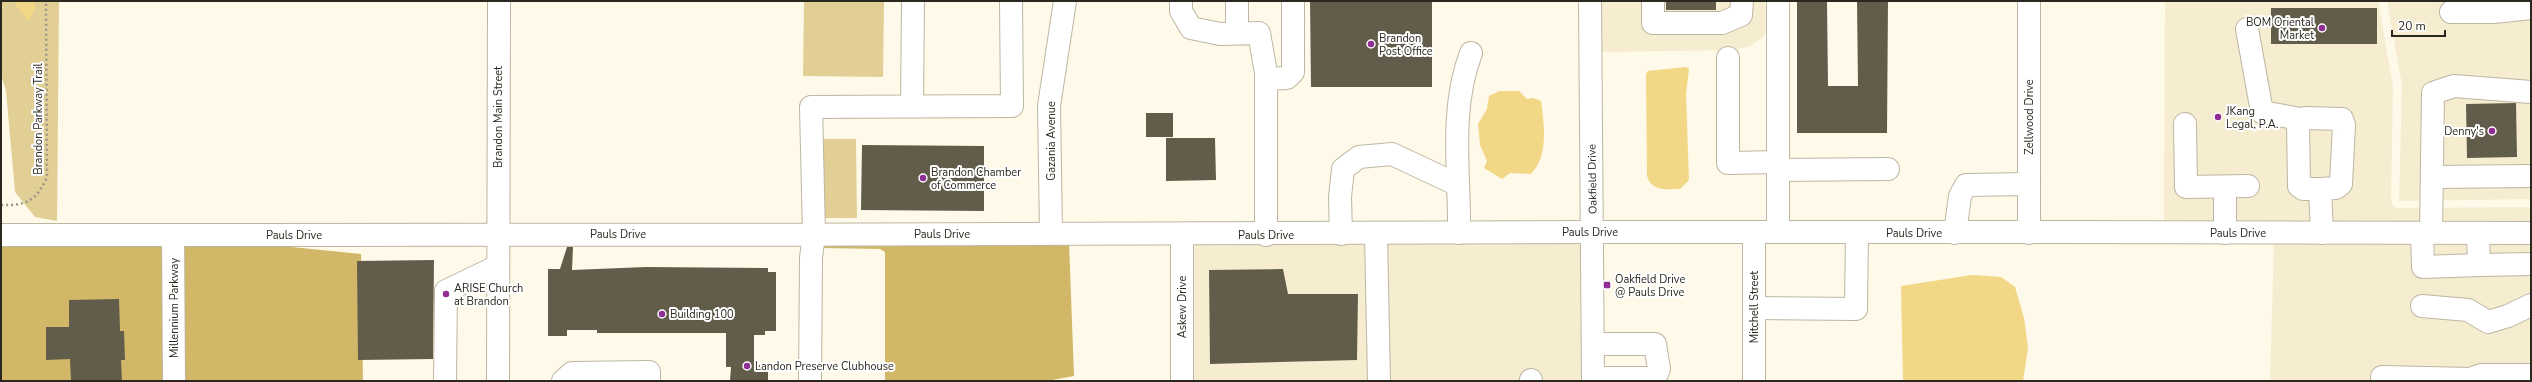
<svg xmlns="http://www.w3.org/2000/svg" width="2532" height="382" font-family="'Nunito Sans',sans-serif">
	<rect width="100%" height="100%" fill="#fef9e8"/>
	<g fill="#f6ecd0">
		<polygon points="1601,1 1765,1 1766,26 1764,36 1752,45 1735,50 1601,52"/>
		<polygon points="2165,1 2378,1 2393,86 2391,200 2392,205 2397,208 2531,207 2531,224 2164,224"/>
		<polygon points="2387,1 2531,1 2531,199 2399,201 2402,85"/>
		<polygon points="1583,241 1583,381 1194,381 1194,243"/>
		<polygon points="2274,242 2531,242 2531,381 2270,381"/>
	</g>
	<g fill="#e2cf95">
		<polygon points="1,1 59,1 57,221 35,217 15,192 6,91 1,75"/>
		<polygon points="804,1 884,1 883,77 803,76"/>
		<polygon points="816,139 856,139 857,218 816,218"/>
	</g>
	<g fill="#d1b767">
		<polygon points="173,235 361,254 363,381 1,381 1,243"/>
		<polygon points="1069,242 1074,376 1047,381 885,381 885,252 880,249 823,248 823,244"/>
	</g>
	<g fill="#f2d787">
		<polygon points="13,1 35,1 35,10 28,21"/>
		<path d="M1686,67l3,2 -3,25 3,86 -9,9c-14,0 -28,3 -33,-13l-1,-102 2,-3z"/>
		<path d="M1499,91h20l8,8 6,-1 8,3c3,23 8,55 -10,73l-21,-1 -8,6 -18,-11 3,-7 -7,-16 -2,-21 9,-15 2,-13z"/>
		<polygon points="1972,275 2001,277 2015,287 2024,318 2028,348 2023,381 1903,381 1901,286"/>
	</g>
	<g fill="#625c4b">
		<polygon points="1310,1 1432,1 1432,87 1311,87"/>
		<rect x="1666" y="1" width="50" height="9"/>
		<polygon points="1797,1 1827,1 1828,86 1858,86 1857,1 1888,1 1887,133 1797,133"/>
		<rect x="2271" y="8" width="106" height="36"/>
		<polygon points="2516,103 2517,157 2467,158 2466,104"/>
		<rect x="1146" y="113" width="27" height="24"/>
		<polygon points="1166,138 1215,138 1216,180 1166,181"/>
		<polygon points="862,145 984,146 984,211 861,210"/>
		<polygon points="567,247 573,247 572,270 646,267 768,268 768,272 776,272 776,331 765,331 765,335 754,335 754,365 768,365 768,381 730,381 731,367 726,367 726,333 597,333 597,330 567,330 567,336 548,336 548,269 560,269"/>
		<polygon points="434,260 433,359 358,360 357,261"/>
		<polygon points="1283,269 1288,294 1358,294 1357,360 1210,364 1209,270"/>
		<polygon points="119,299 120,331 124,331 125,360 121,360 122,381 71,381 70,359 46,360 46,327 69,327 69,300"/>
	</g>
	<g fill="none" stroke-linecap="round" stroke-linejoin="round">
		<g stroke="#bcb6a2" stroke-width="24">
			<g id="minor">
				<polyline points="1181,1 1181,11 1191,28 1220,34 1259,33 1266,73 1266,235"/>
				<polyline points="1237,1 1237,33"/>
				<polyline points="1590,1 1593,381"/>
				<polyline points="1653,1 1653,23 1722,23 1741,15 1742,1"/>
				<polyline points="1778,1 1778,232"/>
				<polyline points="2029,1 2029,233"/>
				<polyline points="2451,12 2494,12 2531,8"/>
				<polyline points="2247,29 2262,112 2300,119"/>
				<polyline points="1728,58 1728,163 1778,162"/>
				<polyline points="1266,79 1287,78 1293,72 1293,1"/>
				<polyline points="912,106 913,1"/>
				<polyline points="2185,124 2186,187 2248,186"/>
				<polyline points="1778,170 1888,169"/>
				<polyline points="2432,177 2531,176"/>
				<polyline points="2225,187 2225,233"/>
				<polyline points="2320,189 2303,189 2299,186 2298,122 2300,119 2305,118 2342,119 2344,125 2341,184 2336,188 2320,189 2322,233"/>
				<polyline points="1051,233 1049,106 1065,1"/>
				<path d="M1459,233c1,-60 -10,-122 12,-180"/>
				<polyline points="1955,233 1960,196 1966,185 2029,184"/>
				<polyline points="2422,233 2423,267 2479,265 2478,233"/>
				<polyline points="2431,233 2433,93 2454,86 2531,92"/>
				<polyline points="1182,234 1182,381"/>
				<polyline points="1341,234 1340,197 1343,169 1359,157 1392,154 1458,185"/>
				<polyline points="1376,234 1379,381"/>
				<path d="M1,235c530,0 1059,0 1589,-3 314,-1 627,1 941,1"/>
				<polyline points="173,235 174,381"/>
				<polyline points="2479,265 2531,264"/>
				<polyline points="2422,306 2468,310 2488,322 2508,316 2531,305"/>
				<polyline points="1754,308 1856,309 1857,232"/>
				<polyline points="1593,344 1655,344 1659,369 1655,378 1593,378"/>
				<polyline points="2382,377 2470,379 2481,375 2531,375"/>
				<polyline points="445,381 446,291 498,266"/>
				<polyline points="498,381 499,1"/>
				<polyline points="563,381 572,373 649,372 649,381"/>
				<polyline points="810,381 811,258 814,234 811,107 1012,106 1011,1"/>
				<polyline points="1531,381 1531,380"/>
				<polyline points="1754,381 1754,233"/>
			</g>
		</g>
		<path stroke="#9a9689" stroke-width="2.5" stroke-dasharray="2 3" stroke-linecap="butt" d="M1,205c26,1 36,-5 46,-28l-1,-176"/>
		<use href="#minor" stroke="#fff" stroke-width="22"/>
	</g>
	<g fill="#902e96" stroke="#fff" stroke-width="1.5">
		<circle cx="2322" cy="28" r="4"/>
		<circle cx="1371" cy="44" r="4"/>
		<circle cx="2218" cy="117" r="4"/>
		<circle cx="2492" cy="131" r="4"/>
		<circle cx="923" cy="178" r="4"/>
		<rect x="1603" y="281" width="8" height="8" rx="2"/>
		<circle cx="446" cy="294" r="4"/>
		<circle cx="662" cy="314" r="4"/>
		<circle cx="747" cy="366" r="4"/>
	</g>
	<g text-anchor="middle" stroke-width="4" stroke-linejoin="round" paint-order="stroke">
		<g font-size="11" fill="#2b2820" stroke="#fff" text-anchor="start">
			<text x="2314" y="26" text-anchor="end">BOM Oriental<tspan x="2314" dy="13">Market</tspan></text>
			<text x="1379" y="42">Brandon<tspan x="1379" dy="13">Post Office</tspan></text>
			<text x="2226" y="115">JKang<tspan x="2226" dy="13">Legal, P.A.</tspan></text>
			<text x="2484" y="135" text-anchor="end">Denny's</text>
			<text x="931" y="176">Brandon Chamber<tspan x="931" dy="13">of Commerce</tspan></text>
			<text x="1615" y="283">Oakfield Drive<tspan x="1615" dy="13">@ Pauls Drive</tspan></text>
			<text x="454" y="292">ARISE Church<tspan x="454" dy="13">at Brandon</tspan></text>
			<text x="670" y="318">Building 100</text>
			<text x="755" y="370">Landon Preserve Clubhouse</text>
		</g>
		<g font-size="11" fill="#2b2820" stroke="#fff">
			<text transform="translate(498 117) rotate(-90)" y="4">Brandon Main Street</text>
			<text transform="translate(2029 117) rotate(-90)" y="4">Zellwood Drive</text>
			<text transform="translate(38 119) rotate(-90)" y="4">Brandon Parkway Trail</text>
			<text transform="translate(1051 141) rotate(-90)" y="4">Gazania Avenue</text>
			<text transform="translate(1592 179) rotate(-91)" y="4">Oakfield Drive</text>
			<text x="1590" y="236">Pauls Drive</text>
			<text x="1914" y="237">Pauls Drive</text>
			<text x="2238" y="237">Pauls Drive</text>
			<text x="618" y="238">Pauls Drive</text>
			<text x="942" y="238">Pauls Drive</text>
			<text x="294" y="239">Pauls Drive</text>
			<text x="1266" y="239">Pauls Drive</text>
			<text transform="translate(1182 307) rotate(-90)" y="4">Askew Drive</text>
			<text transform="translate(1754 307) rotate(-90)" y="4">Mitchell Street</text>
			<text transform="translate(174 308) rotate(-90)" y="4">Millennium Parkway</text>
		</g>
	</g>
	<rect width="2532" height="382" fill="none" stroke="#2b2820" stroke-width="4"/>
	<path d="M2392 30v6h53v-6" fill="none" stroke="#2b2820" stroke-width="2"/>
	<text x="2398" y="30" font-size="12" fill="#2b2820" stroke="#ffffff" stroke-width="3" paint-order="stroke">20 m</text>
</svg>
